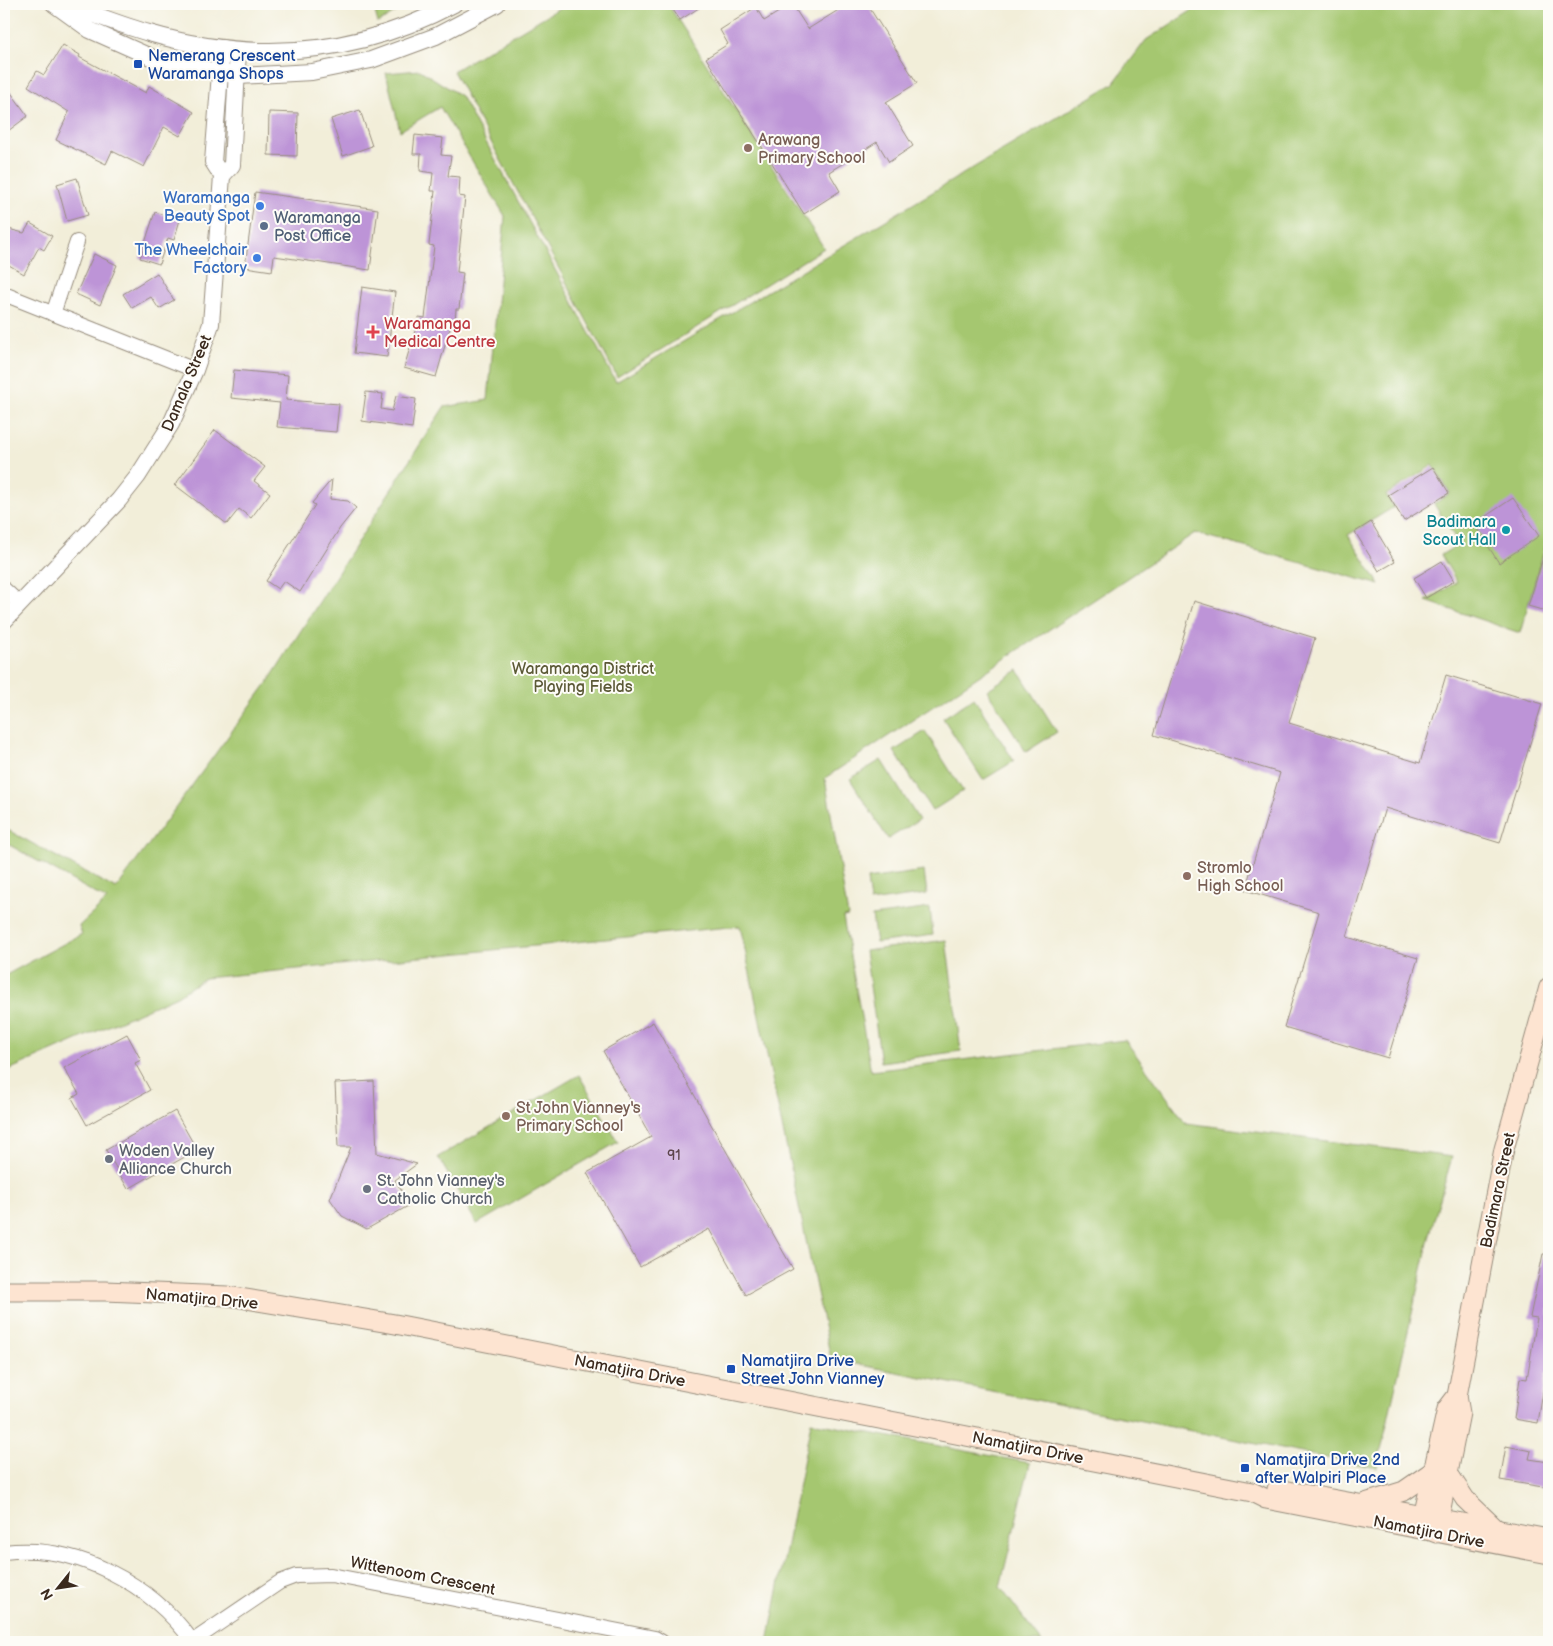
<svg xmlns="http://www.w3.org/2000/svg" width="1553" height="1646" font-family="'Balsamiq Sans',sans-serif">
	<rect width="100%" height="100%" fill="#fdfcf7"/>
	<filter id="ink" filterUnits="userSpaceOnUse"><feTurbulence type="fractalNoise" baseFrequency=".02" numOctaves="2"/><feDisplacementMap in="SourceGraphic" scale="10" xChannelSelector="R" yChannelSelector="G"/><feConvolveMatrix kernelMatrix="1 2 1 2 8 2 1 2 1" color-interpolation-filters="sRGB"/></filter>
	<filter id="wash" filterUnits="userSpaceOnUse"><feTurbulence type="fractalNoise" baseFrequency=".0096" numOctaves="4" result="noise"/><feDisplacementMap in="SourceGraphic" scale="20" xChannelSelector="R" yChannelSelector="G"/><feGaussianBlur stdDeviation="1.12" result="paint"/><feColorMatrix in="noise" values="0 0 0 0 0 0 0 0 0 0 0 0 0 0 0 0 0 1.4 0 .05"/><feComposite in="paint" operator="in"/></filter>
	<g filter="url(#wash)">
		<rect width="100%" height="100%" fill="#f2eed9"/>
		<g fill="#a5c76f" stroke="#707846">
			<polygon points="373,4 409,4 378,23"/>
			<polygon points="566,4 668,4 824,248 617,377 453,71"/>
			<polygon points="1202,4 1549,4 1549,533 1520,633 1426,601 1457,582 1441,555 1459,544 1434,504 1450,493 1433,465 1386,495 1394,507 1348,535 1380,585 1195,533 825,778 848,916 843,917 871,1071 1125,1040 1186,1123 1452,1157 1430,1234 1377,1468 831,1359 740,926 205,978 177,996 4,1072 4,976 82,934 79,926 107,900 4,842 4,828 116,889 268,682 444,407 488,400 505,216 440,107 400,131 386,73 420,70 461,96 616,382 1113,84 1146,40"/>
			<polygon points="1018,670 1057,732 1026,752 987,690"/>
			<polygon points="974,698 1014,761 983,780 943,718"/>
			<polygon points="925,731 963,791 932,811 894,751"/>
			<polygon points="881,760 919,820 888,839 850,779"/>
			<polygon points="924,871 927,894 870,902 867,879"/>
			<polygon points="930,908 933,935 876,943 872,916"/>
			<polygon points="946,940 961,1051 881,1062 865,951"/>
			<polygon points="579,1075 618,1142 477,1224 438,1157"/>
			<polygon points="811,1422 1030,1463 1000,1587 1042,1642 768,1642"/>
		</g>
		<g id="blocks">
			<g fill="#bd94d7">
				<polygon points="669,4 705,4 680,20"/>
				<polygon points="792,4 808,29 848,4 867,4 917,83 886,102 913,146 889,162 877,142 829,172 840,191 804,214 706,58 728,44 720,30 756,7 764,21"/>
				<polygon points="63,45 80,55 79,57 146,93 149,86 194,112 180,136 164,127 144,167 112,151 106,164 56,140 69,112 28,86 37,71 44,75"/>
				<polygon points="4,83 28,116 4,134"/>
				<polygon points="360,110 372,146 343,156 331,119"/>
				<polygon points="269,112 298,113 297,156 268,155"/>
				<polygon points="415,135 443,138 441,155 451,156 448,176 460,177 459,196 465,197 457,272 463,273 459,309 456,309 455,322 452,321 436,377 404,368 419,317 425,318 434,246 429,245 435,191 431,191 433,173 420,171 421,154 413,154"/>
				<polygon points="77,178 88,215 67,221 57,184"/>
				<polygon points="255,192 378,209 370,270 274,256 272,271 245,267"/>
				<polygon points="155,212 180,220 174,240 168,238 159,264 140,258"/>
				<polygon points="30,223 52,236 44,250 39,247 24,274 4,262 4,228 24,233"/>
				<polygon points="94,254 117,265 100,305 76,294"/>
				<polygon points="157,273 174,300 159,309 151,297 132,308 123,294"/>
				<polygon points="362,287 395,292 387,357 354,353"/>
				<polygon points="234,370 288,375 286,400 339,404 336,432 277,427 280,403 231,398"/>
				<polygon points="366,392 383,394 381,409 392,411 396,396 416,399 412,428 362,421"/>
				<polygon points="215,430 265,467 254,481 270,493 251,518 239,509 227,524 175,485"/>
				<polygon points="1433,467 1449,493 1404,521 1388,495"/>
				<polygon points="332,479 330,499 348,501 356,508 340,528 300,592 284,581 278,589 266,581 315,505 312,503"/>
				<polygon points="1513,498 1539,536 1499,563 1474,524"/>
				<polygon points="1371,522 1395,562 1379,571 1355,532"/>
				<polygon points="1546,548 1549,548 1549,612 1528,606"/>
				<polygon points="1442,561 1454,581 1426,598 1414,578"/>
				<polygon points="1194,601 1315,638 1289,723 1420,763 1446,675 1542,704 1500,843 1385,808 1347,937 1418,958 1388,1058 1284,1027 1319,912 1245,890 1280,773 1154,735"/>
				<polygon points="653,1022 793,1269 746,1295 709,1229 640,1267 587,1173 651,1137 603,1051"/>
				<polygon points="127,1034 141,1060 135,1063 150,1090 87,1125 72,1098 79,1094 64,1068"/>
				<polygon points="374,1081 377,1153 417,1164 395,1180 410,1205 367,1229 342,1216 330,1199 351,1147 338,1147 335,1083"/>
				<polygon points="175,1111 197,1150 128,1189 106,1150"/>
				<polygon points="1543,1254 1549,1254 1549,1374 1546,1373 1538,1423 1514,1419 1520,1378 1527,1379 1537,1318 1530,1317"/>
				<polygon points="1506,1446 1531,1451 1529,1459 1549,1462 1549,1488 1500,1480"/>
			</g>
		</g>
	</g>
	<g filter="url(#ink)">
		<use href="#blocks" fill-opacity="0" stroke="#968c7c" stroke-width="1"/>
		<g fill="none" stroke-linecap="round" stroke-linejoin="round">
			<g stroke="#968c7c" stroke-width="16">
				<g id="minor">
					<polyline points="4,294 195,370"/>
					<polyline points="53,314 77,242"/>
					<polyline points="4,589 20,604"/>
					<path d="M4,1552c73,-9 147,32 189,90"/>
					<polyline points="193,1641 280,1582 296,1576 331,1575 655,1638 662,1642"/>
				</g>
			</g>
			<g stroke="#968c7c" stroke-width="18">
				<g id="tertiary">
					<polyline points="54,4 90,30 155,59 238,76 312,72 371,60 436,36 497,4"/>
					<path d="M63,4c29,9 57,21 86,29 106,31 207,23 305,-29"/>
					<polyline points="222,176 232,165 238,50"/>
					<polyline points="4,621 119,500 138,476 171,424 195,370 211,324 222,176 213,162 222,48"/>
				</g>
			</g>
			<g stroke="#968c7c" stroke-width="21">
				<g id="secondary">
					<polyline points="4,1291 105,1291 228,1296 395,1324 1252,1492 1266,1499 1549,1554"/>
					<polyline points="1448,1473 1465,1499 1497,1530"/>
					<polyline points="1277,1489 1549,1539"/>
					<polyline points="1365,1503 1404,1491 1433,1471"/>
					<polyline points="1421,1526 1447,1409 1457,1396"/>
					<polyline points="1436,1533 1460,1413 1457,1396 1504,1149 1549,987"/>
				</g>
			</g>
			<use href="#minor" stroke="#fff" stroke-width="14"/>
			<use href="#tertiary" stroke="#fff" stroke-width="16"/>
			<use href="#secondary" stroke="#fde4d1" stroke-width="19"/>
		</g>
	</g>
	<g fill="#1a4fb4" stroke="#fdfcf7" stroke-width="2">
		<rect x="133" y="59" width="10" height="10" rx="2.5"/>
		<rect x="726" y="1364" width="10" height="10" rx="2.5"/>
		<rect x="1240" y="1463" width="10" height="10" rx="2.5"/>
	</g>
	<g fill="#8d6e63" stroke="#fdfcf7" stroke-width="2">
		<circle cx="748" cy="148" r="5"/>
		<circle cx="1187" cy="876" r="5"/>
		<circle cx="506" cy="1116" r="5"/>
	</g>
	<g fill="#3f7fe0" stroke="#fdfcf7" stroke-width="2">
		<circle cx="260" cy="206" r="5"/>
		<circle cx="257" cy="258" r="5"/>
	</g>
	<circle fill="#5c6f8a" stroke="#fdfcf7" stroke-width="2" cx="264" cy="226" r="5"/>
	<path fill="#e0444e" stroke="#fdfcf7" stroke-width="2" d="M370.5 324.5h5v5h5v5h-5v5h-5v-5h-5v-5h5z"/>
	<circle fill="#0f9aa8" stroke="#fdfcf7" stroke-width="2" cx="1506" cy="530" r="5"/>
	<g fill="#6b7280" stroke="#fdfcf7" stroke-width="2">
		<circle cx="109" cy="1159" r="5"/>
		<circle cx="367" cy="1189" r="5"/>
	</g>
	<g text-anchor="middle" stroke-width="4" stroke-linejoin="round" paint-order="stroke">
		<g font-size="14" fill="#5c444c">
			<text x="674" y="1160">91</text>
		</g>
		<g font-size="16" fill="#164399" stroke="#fdfcf7" text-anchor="start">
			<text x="148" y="61">Nemerang Crescent<tspan x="148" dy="18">Waramanga Shops</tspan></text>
			<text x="741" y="1366">Namatjira Drive<tspan x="741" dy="18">Street John Vianney</tspan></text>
			<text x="1255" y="1465">Namatjira Drive 2nd<tspan x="1255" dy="18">after Walpiri Place</tspan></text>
		</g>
		<g font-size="16" fill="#785e54" stroke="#fdfcf7" text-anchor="start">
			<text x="758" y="145">Arawang<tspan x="758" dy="18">Primary School</tspan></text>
			<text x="1197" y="873">Stromlo<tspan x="1197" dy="18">High School</tspan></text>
			<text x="516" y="1113">St John Vianney's<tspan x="516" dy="18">Primary School</tspan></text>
		</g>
		<g font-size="16" fill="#366cbe" stroke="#fdfcf7" text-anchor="end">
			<text x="250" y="203">Waramanga<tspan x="250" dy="18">Beauty Spot</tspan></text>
			<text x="247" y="255">The Wheelchair<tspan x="247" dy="18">Factory</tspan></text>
		</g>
		<g font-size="16" fill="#4e5e75" stroke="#fdfcf7" text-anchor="start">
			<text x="274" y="223">Waramanga<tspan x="274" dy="18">Post Office</tspan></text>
		</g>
		<g font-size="16" fill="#be3a42" stroke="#fdfcf7" text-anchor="start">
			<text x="384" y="329">Waramanga<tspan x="384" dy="18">Medical Centre</tspan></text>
		</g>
		<g font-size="16" fill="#3b2a1e" stroke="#fdfcf7">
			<text transform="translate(186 383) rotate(-67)" y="6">Damala Street</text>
			<text transform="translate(1497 1190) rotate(-78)" y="6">Badimara Street</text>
			<text transform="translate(202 1298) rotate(5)" y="6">Namatjira Drive</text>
			<text transform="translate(630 1370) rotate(11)" y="6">Namatjira Drive</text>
			<text transform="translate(1028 1447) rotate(11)" y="6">Namatjira Drive</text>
			<text transform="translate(1429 1531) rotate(11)" y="6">Namatjira Drive</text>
			<text transform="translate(423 1575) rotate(11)" y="6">Wittenoom Crescent</text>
		</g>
		<g font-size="16" fill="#0d838f" stroke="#fdfcf7" text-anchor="end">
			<text x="1496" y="527">Badimara<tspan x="1496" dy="18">Scout Hall</tspan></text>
		</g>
		<g font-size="16" fill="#5b5936" stroke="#fdfcf7">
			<text x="583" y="674">Waramanga District<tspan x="583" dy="18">Playing Fields</tspan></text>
		</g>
		<g font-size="16" fill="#5b616d" stroke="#fdfcf7" text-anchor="start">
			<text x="119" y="1156">Woden Valley<tspan x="119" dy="18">Alliance Church</tspan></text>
			<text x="377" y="1186">St. John Vianney's<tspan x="377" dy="18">Catholic Church</tspan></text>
		</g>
	</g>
	<rect width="1553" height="1646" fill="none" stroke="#fdfcf7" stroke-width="20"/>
	<g transform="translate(58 1588) rotate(240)" stroke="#fdfcf7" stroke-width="4" paint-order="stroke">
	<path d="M0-4L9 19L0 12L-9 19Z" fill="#3b2a1e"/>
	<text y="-8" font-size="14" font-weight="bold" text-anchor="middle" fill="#3b2a1e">N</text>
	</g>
</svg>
